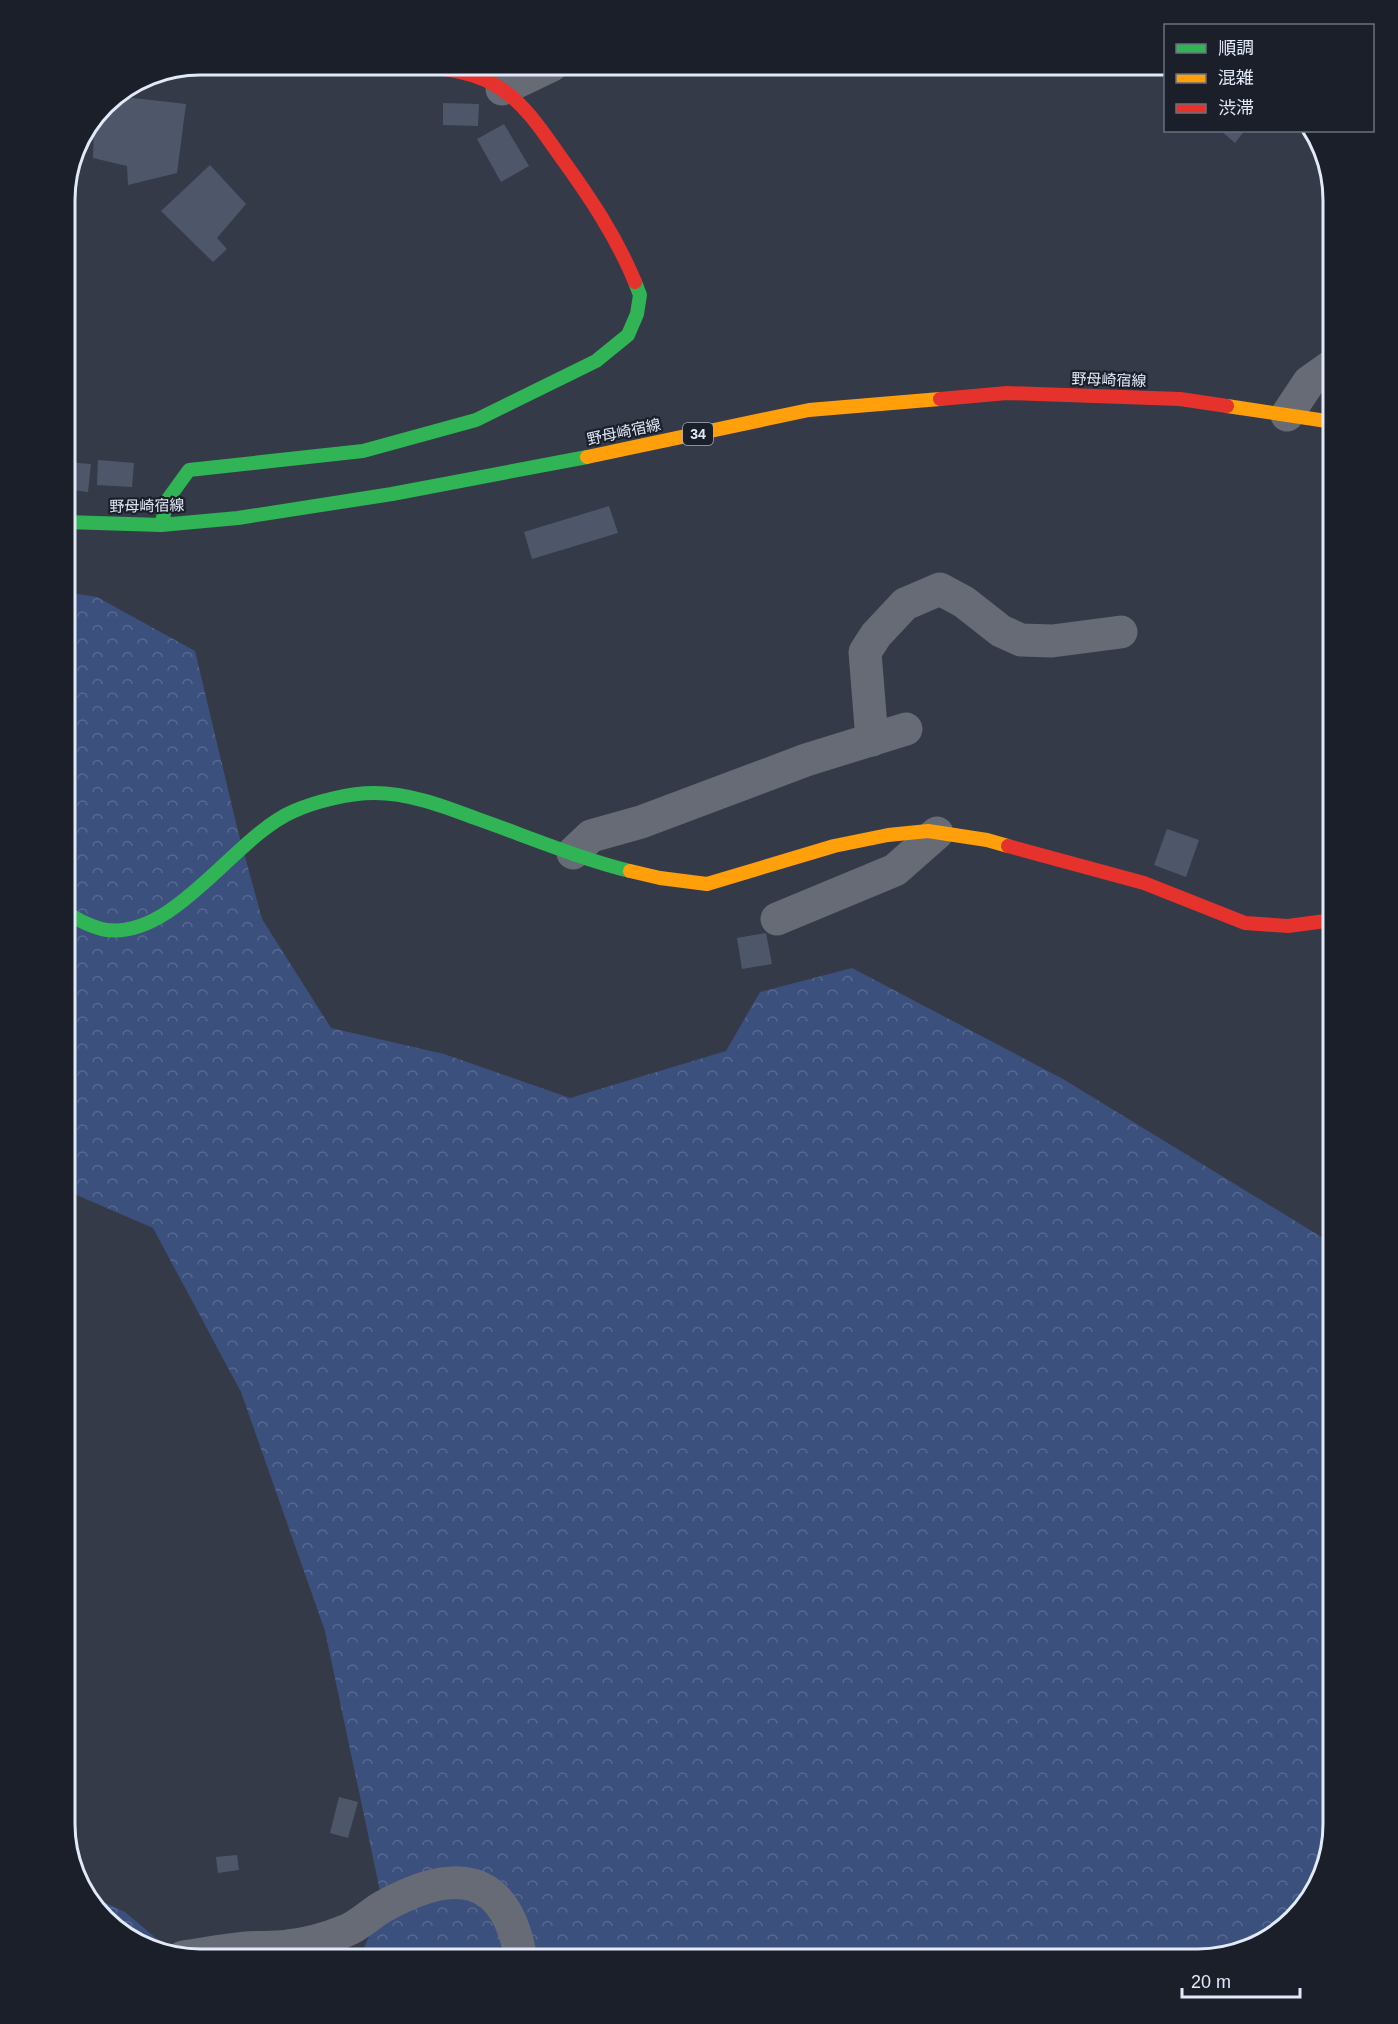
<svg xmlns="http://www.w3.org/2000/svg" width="1398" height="2024" font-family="Helvetica,'Noto Sans JP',sans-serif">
	<defs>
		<pattern id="forest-crowns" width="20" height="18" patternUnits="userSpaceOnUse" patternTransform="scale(1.5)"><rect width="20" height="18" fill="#3c507e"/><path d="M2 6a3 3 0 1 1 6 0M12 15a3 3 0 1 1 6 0" fill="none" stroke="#586991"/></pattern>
	</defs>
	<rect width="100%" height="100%" fill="#343a47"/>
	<g fill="url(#forest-crowns)">
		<polygon points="65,592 97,597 195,651 237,827 262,919 331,1028 444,1054 570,1098 726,1051 760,992 852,968 1063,1079 1333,1244 1333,1825 1315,1892 1266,1942 1199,1959 359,1959 383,1905 325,1631 241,1392 153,1228 65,1190"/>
		<polygon points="84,1893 125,1912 176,1955 132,1941"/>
	</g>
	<g fill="#4e576a">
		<polygon points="116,96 186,104 177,173 128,185 127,166 93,158 94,120 104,104"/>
		<polygon points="443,103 479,104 478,126 443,125"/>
		<polygon points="504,124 529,166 501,182 477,139"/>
		<polygon points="1220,130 1245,130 1235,143"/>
		<polygon points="210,165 246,204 217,238 227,249 213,262 161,211"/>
		<polygon points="98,460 134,463 132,487 97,485"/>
		<polygon points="65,462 91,464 88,492 65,489"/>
		<polygon points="609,506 618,533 532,559 524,532"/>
		<polygon points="1167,829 1199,840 1186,877 1154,865"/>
		<polygon points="766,933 772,964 742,969 737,938"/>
		<polygon points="339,1797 358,1802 348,1838 330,1833"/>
		<polygon points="237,1855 239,1870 218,1873 216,1857"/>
	</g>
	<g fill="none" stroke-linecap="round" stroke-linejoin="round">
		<g stroke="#676b75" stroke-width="33">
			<polyline points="502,89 552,65"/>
			<polyline points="1287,415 1309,382 1333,365"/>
			<polyline points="872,740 865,652 876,635 905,604 940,589 964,602 1001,631 1021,640 1052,641 1121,632"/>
			<polyline points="573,853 591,836 641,822 806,760 906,729"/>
			<polyline points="777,919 895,870 937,833"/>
			<path d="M183,1957c21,-3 42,-7 63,-9 14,-1 28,0 42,-2 18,-2 40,-8 57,-15 14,-5 26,-18 39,-25 69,-38 122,-36 137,53"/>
		</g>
		<g stroke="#30b455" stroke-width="14">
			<polyline points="65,522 161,525 238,518 392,494 587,457"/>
			<polyline points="161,525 168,499 189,470 363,451 476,420 596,361 628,335 637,314 640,295 635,282"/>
			<path d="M65,912c12,7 27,16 42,18 69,8 128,-94 187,-119 23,-10 56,-18 80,-18 35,0 69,13 101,25 51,18 103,40 155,53"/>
		</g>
		<g stroke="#ff9f0a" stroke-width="14">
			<polyline points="1227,406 1333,422"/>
			<polyline points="587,457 809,410 940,399"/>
			<polyline points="630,871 660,878 707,884 834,846 888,835 928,831 987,840 1008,846"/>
		</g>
		<g stroke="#e5322d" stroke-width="14">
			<path d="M401,65c34,3 73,4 102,25 24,17 40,42 57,66 29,40 56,80 75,126"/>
			<polyline points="940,399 1007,393 1180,399 1227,406"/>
			<polyline points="1008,846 1144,883 1245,923 1288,926 1333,920"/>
		</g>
	</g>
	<g text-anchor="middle" stroke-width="4.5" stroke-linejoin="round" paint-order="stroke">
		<rect fill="#1a1f2a" stroke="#a6adbb" stroke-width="1.5" x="683" y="423" width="30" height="22" rx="4.5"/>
		<g font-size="14" font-weight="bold" fill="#e2eaf9">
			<text x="698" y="439">34</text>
		</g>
		<g font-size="15" fill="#e2eaf9" stroke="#1a1f2a">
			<text transform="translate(1109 380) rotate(2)" y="5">野母崎宿線</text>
			<text transform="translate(624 432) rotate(-12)" y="5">野母崎宿線</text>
			<text transform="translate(147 506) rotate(-1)" y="5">野母崎宿線</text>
		</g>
	</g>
	<path d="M0 0H1398V2024H0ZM200 75H1198A125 125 0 0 1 1323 200V1824A125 125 0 0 1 1198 1949H200A125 125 0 0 1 75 1824V200A125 125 0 0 1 200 75Z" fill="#1a1f2a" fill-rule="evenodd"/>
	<path fill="none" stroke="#e2eaf9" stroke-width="3" d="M200 75H1198A125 125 0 0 1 1323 200V1824A125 125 0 0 1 1198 1949H200A125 125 0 0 1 75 1824V200A125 125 0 0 1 200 75Z"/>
	<rect x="1164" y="24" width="210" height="108" fill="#1a1f2a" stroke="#6a707d" stroke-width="1.5"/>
	<rect x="1176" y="44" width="30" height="9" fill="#30b455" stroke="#6a707d" stroke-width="1.5"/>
	<text x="1218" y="54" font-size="18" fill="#e2eaf9">順調</text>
	<rect x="1176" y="74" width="30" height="9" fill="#ff9f0a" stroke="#6a707d" stroke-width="1.5"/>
	<text x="1218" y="84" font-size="18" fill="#e2eaf9">混雑</text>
	<rect x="1176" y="104" width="30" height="9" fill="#e5322d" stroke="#6a707d" stroke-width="1.5"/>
	<text x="1218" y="114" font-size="18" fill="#e2eaf9">渋滞</text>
	<path d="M1182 1988v9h118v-9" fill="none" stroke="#e2eaf9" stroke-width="3"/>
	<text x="1191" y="1988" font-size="18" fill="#e2eaf9" stroke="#1a1f2a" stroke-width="4.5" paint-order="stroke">20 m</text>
</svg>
